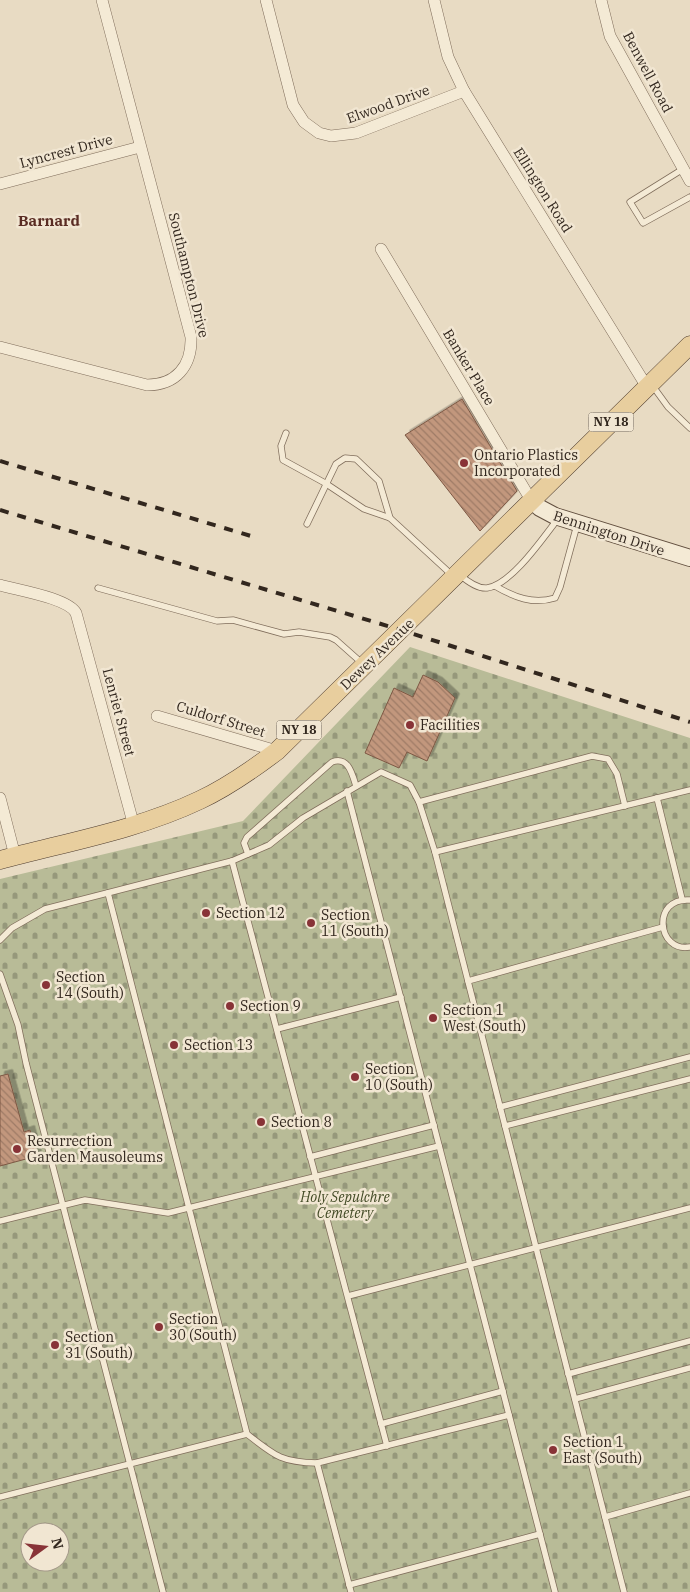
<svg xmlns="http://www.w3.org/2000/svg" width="690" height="1592" font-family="'IBM Plex Serif',serif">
	<defs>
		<pattern id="cemetery-stones" width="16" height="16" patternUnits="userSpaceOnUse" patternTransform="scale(1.25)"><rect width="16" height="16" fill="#b8bb97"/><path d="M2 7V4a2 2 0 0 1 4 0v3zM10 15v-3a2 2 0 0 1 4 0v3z" fill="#96987b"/></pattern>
		<pattern id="building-back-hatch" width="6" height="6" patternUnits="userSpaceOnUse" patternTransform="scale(1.25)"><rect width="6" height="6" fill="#c2977d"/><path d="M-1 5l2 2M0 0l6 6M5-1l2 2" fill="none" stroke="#9e7b66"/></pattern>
		<filter id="shadow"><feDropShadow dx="4.5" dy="-4.5" stdDeviation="0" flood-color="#0004"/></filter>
	</defs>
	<rect width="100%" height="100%" fill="#e8dbc3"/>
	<path fill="url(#cemetery-stones)" fill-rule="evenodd" d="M410,647l280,91v854h-690v-713l243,-58zM30,1532h30v30h-30z"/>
	<g fill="url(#building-back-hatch)" stroke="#7d5844" filter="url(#shadow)">
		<polygon points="462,399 517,491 480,531 405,435"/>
		<polygon points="423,675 438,682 455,698 427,761 407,752 399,768 365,753 394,688 413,697"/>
		<polygon points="8,1074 24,1132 30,1130 37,1156 0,1166 0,1076"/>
	</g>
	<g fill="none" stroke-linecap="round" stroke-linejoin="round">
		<g stroke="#806e5c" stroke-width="7">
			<g id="lane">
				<polyline points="683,169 630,202 643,223 690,197"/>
				<polyline points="652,385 668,407 690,428"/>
				<polyline points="286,433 281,446 283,460 325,483 364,509 390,518"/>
				<polyline points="307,524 336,464 345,458 356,459 379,481 390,518 453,576"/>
				<path d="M460,575c7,6 17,14 27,13 24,-3 56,-50 70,-68"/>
				<path d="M495,586c19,11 38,19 60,12l5,-11 17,-62"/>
				<polyline points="98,588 217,621 233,620 284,634 299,632 330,637 336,640 363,664"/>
				<polyline points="347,791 555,1592"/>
				<polyline points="657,798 682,899"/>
				<polyline points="419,802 592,756 608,759 617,774 625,806"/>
				<polyline points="435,852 690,790"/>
				<path d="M248,854l-4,-11 3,-6 85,-75c16,-6 20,11 24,24"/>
				<polyline points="232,861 387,1446"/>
				<path d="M108,893l139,541c28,22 34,28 70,29l192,-48"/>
				<path d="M690,900c-39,-3 -33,53 0,47"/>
				<polyline points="0,940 12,928 45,909 232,861 269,845 303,818 381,772 410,785 419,802 435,852 624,1592"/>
				<polyline points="0,974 18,1025 26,1063 163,1592"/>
				<polyline points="468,981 663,927"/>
				<polyline points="277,1029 401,997"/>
				<polyline points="500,1107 690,1057"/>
				<polyline points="505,1126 690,1079"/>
				<polyline points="310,1157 434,1125"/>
				<polyline points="0,1221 85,1200 168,1213 439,1146"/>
				<polyline points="348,1296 690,1208"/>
				<polyline points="568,1374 690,1341"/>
				<polyline points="575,1399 690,1368"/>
				<polyline points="381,1424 503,1391"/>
				<polyline points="317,1463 351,1592"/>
				<polyline points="0,1497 247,1434"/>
				<polyline points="605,1517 690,1493"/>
				<polyline points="349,1585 540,1534"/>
			</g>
		</g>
		<g stroke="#806e5c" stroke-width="12">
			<g id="street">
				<polyline points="266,0 293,105 304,122 319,133 331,136 356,133 464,91"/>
				<polyline points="434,0 448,57 464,91 647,387"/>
				<polyline points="601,0 610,36 690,181"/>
				<polyline points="0,184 140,147"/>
				<polyline points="381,249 531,500"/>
				<path d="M0,347l147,38c29,0 45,-19 44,-48l-89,-337"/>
				<path d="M0,585c17,5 68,13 76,28l58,213"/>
				<polyline points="157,716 277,751"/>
				<polyline points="0,798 15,856"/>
			</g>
		</g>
		<g stroke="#624f3f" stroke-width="18">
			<polyline id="secondary" points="531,500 540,508 555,516 690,558"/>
		</g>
		<g stroke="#4f3d30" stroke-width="19">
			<path id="primary" d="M0,860c67,-18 137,-30 200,-60 28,-13 52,-30 77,-49l413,-406"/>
		</g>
		<use href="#lane" stroke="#f4ead5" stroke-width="5.5"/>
		<use href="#street" stroke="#f4ead5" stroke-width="11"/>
		<use href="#secondary" stroke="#f4ead5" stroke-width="16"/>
		<use href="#primary" stroke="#e8ce9e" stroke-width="18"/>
		<g stroke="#32271e" stroke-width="4" stroke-dasharray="9 9" stroke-linecap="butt">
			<polyline points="0,461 251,536"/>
			<polyline points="0,510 401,630 690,722"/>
		</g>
	</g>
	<g fill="#883337" stroke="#f1e6d2" stroke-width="2">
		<circle cx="464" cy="463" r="5"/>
		<circle cx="410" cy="725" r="5"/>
		<circle cx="206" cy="913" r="5"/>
		<circle cx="311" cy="923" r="5"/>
		<circle cx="46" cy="985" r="5"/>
		<circle cx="230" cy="1006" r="5"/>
		<circle cx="433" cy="1018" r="5"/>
		<circle cx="174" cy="1045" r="5"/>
		<circle cx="355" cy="1077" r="5"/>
		<circle cx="261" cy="1122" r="5"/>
		<circle cx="17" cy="1149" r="5"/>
		<circle cx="159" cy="1327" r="5"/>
		<circle cx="55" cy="1345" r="5"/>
		<circle cx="553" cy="1450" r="5"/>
	</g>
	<g text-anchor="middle" stroke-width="5" stroke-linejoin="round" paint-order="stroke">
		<g fill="#f1e6d2" stroke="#6b6054" stroke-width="1">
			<rect x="588.5" y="412.5" width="45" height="19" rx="4"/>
			<rect x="276.5" y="720.5" width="45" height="19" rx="4"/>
		</g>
		<g font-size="12" font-weight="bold" fill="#32271e">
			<text x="611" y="426">NY 18</text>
			<text x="299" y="734">NY 18</text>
		</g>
		<g font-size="14" fill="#32271e" stroke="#f1e6d2">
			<text transform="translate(648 72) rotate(62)" y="5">Benwell Road</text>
			<text transform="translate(388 104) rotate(-20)" y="5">Elwood Drive</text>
			<text transform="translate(66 151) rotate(-15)" y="5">Lyncrest Drive</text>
			<text transform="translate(543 190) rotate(58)" y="5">Ellington Road</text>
			<text transform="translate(189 275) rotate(76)" y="5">Southampton Drive</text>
			<text transform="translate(469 367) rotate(59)" y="5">Banker Place</text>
			<text transform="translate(609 533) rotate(18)" y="5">Bennington Drive</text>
			<text transform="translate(377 654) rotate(-44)" y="5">Dewey Avenue</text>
			<text transform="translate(119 712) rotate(75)" y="5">Lenriet Street</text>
			<text transform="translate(221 719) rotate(17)" y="5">Culdorf Street</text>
		</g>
		<g font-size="14" fill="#32271e" stroke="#f1e6d2" text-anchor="start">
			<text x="474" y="460">Ontario Plastics<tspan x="474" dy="16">Incorporated</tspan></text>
			<text x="420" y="730">Facilities</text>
			<text x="216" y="918">Section 12</text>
			<text x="321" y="920">Section<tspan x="321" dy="16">11 (South)</tspan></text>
			<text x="56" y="982">Section<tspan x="56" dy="16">14 (South)</tspan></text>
			<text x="240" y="1011">Section 9</text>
			<text x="443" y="1015">Section 1<tspan x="443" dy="16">West (South)</tspan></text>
			<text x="184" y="1050">Section 13</text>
			<text x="365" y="1074">Section<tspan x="365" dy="16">10 (South)</tspan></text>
			<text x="271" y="1127">Section 8</text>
			<text x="27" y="1146">Resurrection<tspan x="27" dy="16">Garden Mausoleums</tspan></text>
			<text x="169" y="1324">Section<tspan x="169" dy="16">30 (South)</tspan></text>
			<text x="65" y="1342">Section<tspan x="65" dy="16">31 (South)</tspan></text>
			<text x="563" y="1447">Section 1<tspan x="563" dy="16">East (South)</tspan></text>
		</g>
		<g font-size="14" font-style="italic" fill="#444c27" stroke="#f1e6d2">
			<text x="345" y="1202">Holy Sepulchre<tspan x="345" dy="16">Cemetery</tspan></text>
		</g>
		<g font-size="15" font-weight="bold" fill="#5a2c23" stroke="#f1e6d2">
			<text x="49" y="226">Barnard</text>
		</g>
	</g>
	<g transform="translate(45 1547) rotate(75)"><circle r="24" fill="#f1e6d2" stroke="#a59a8a"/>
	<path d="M0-4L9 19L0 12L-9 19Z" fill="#883337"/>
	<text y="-8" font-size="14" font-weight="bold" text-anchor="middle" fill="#32271e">N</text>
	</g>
</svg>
